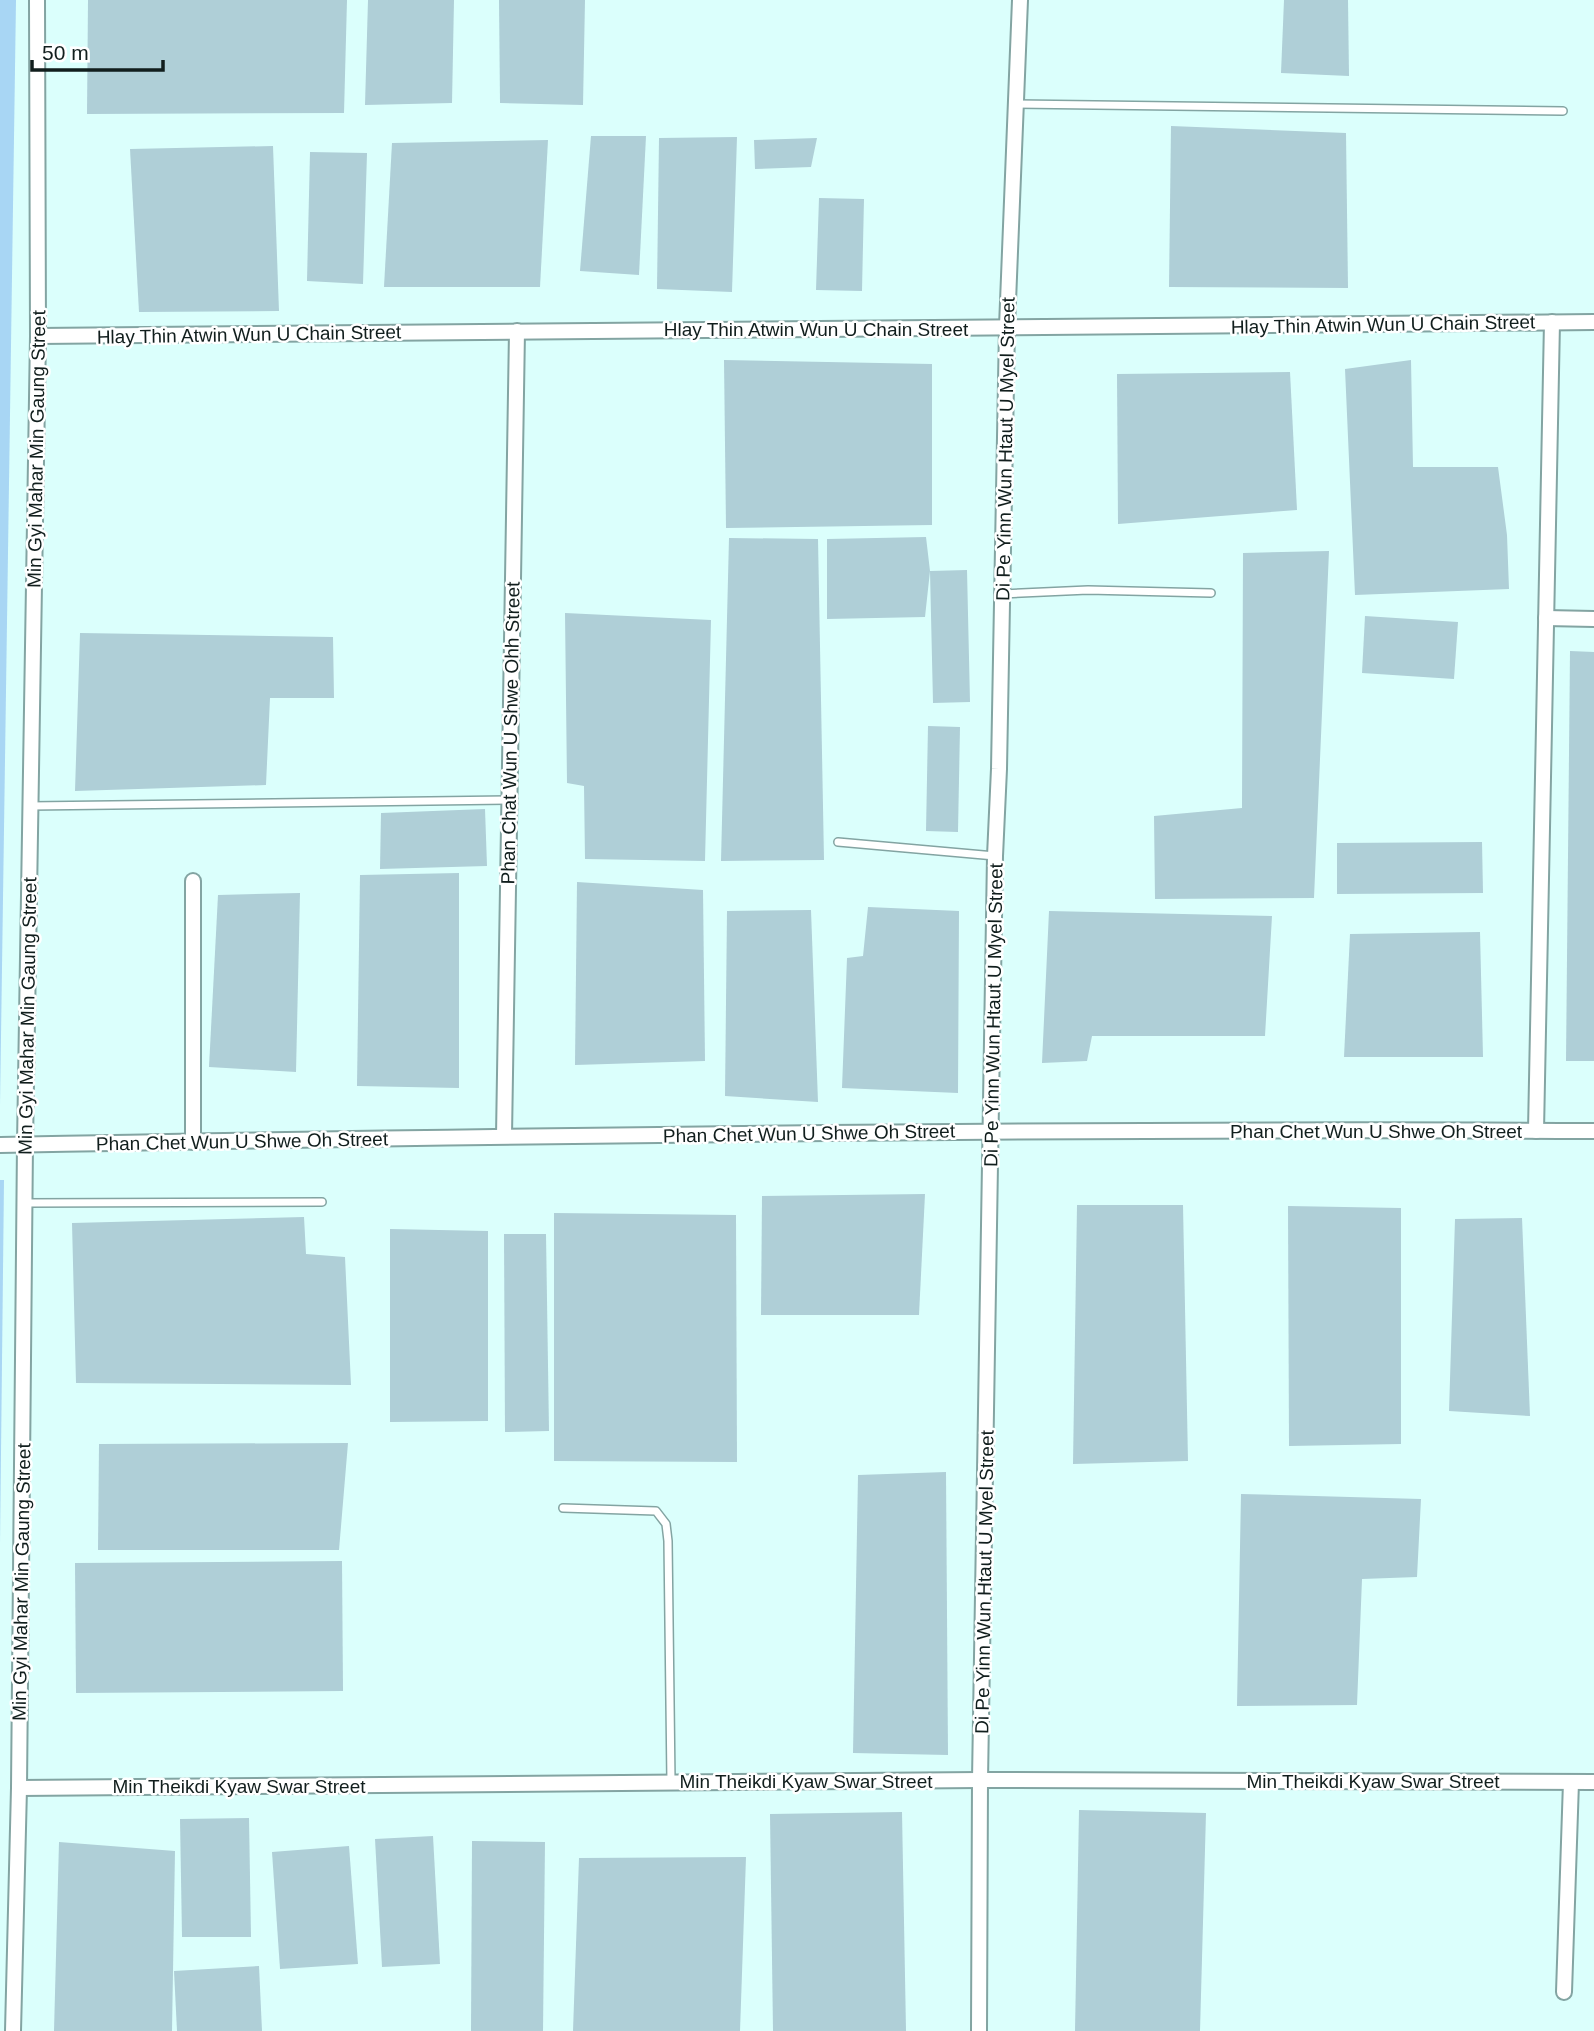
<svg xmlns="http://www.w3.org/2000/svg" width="1594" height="2031" font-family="Helvetica,sans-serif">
	<rect width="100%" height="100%" fill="#dbfffc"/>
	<g fill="#a8d6f4">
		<polygon points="0,0 16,0 0,1106"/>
		<polygon points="0,1180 4,1180 0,1545"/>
	</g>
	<g fill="#afcfd7">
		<polygon points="88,0 347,0 344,113 87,114"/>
		<polygon points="368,0 454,0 452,103 365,105"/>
		<polygon points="499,0 585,0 583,105 500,103"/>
		<polygon points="1284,0 1348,0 1349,76 1281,73"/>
		<polygon points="1171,126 1346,133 1348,288 1169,287"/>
		<polygon points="591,136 646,136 639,275 580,271"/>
		<polygon points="737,137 732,292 657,289 659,138"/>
		<polygon points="817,138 811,167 755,169 754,140"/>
		<polygon points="548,140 540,287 384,287 392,143"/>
		<polygon points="273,146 279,311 139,312 130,149"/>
		<polygon points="310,152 367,153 363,284 307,281"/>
		<polygon points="819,198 864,199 862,291 816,290"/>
		<polygon points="724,360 932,364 932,525 726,528"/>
		<polygon points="1411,360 1413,467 1498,467 1507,535 1509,589 1355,595 1345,369"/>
		<polygon points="1290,372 1297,510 1118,524 1117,374"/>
		<polygon points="926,537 930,571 967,570 970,702 933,703 930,571 925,617 827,619 827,539"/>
		<polygon points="729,538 818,539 824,860 721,861"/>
		<polygon points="1329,551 1314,898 1155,899 1154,816 1242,808 1243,553"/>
		<polygon points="565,613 711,620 705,861 585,859 584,786 567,783"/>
		<polygon points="1365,616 1458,622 1454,679 1362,673"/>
		<polygon points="80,633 333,637 334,698 270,698 266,785 75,791"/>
		<polygon points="1570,651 1594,652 1594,1061 1566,1061"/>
		<polygon points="928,726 960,727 958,832 926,831"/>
		<polygon points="485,809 487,866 380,869 381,813"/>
		<polygon points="1482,842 1483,893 1337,894 1337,843"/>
		<polygon points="459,873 459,1088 357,1086 360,875"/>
		<polygon points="577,882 703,890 705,1061 575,1065"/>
		<polygon points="300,893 296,1072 209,1067 218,895"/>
		<polygon points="868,907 959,911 958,1093 842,1088 847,958 863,956"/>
		<polygon points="811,910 818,1102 725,1096 727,911"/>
		<polygon points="1049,911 1272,916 1265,1036 1092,1036 1087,1061 1042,1063"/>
		<polygon points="1480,932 1483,1057 1344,1057 1350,934"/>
		<polygon points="925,1194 919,1315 761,1315 762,1196"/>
		<polygon points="1077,1205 1183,1205 1188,1461 1073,1464"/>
		<polygon points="1288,1206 1401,1208 1401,1444 1289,1446"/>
		<polygon points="554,1213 736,1215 737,1462 554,1461"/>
		<polygon points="304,1217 306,1254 345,1257 351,1385 76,1383 72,1223"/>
		<polygon points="1522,1218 1530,1416 1449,1411 1455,1219"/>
		<polygon points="390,1229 488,1231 488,1421 390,1422"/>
		<polygon points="504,1234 546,1234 549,1431 505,1432"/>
		<polygon points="348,1443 339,1550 98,1550 99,1444"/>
		<polygon points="946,1472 948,1755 853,1753 858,1475"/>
		<polygon points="1241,1494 1421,1499 1417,1577 1362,1579 1357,1705 1237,1706"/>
		<polygon points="342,1561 343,1691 76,1693 75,1563"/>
		<polygon points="1079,1810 1206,1813 1200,2031 1075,2031"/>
		<polygon points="902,1812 906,2031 773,2031 770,1814"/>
		<polygon points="249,1818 251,1937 182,1937 180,1819"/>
		<polygon points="433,1836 440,1964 382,1967 375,1839"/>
		<polygon points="472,1841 545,1842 543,2031 471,2031"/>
		<polygon points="59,1842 175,1851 172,2031 54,2031"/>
		<polygon points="349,1846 358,1964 280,1969 272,1852"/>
		<polygon points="746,1857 740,2031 573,2031 579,1858"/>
		<polygon points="259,1966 262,2031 177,2031 174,1971"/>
	</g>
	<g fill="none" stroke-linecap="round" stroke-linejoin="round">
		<g stroke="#83a4a2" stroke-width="10">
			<g id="lane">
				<polyline points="1016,104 1563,111"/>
				<polyline points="1002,594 1088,590 1211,593"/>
				<polyline points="30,806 508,800"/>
				<polyline points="838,842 995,856"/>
				<polyline points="25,1203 322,1202"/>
				<polyline points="563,1508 656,1511 666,1524 668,1541 671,1782"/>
			</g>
		</g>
		<g stroke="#83a4a2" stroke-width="18">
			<g id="street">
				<polyline points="38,336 1594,322"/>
				<polyline points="1546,618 1594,619"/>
				<polyline points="1536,1131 1552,322"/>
				<polyline points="504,1136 517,331"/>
				<polyline points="193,1142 193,881"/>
				<path d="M0,1145c531,-10 1063,-17 1594,-14"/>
				<polyline points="19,1788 980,1780 1594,1782"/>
				<polyline points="1564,1992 1571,1782"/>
				<polyline points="13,2031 19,1788 25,1144 38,336 37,0"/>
				<polyline points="979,2031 980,1780 995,856 999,769 1007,327 1020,0"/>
			</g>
		</g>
		<use href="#lane" stroke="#fff" stroke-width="7"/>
		<use href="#street" stroke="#fff" stroke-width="14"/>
	</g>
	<g text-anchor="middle" stroke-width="5" stroke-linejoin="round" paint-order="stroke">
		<g font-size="19" fill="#111e1d" stroke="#fff">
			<text transform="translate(1383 324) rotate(-1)" y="7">Hlay Thin Atwin Wun U Chain Street</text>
			<text x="816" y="336">Hlay Thin Atwin Wun U Chain Street</text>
			<text transform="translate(249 334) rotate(-1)" y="7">Hlay Thin Atwin Wun U Chain Street</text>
			<text transform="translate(36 449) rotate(-89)" y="7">Min Gyi Mahar Min Gaung Street</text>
			<text transform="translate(1005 449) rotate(-89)" y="7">Di Pe Yinn Wun Htaut U Myel Street</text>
			<text transform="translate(510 733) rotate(-89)" y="7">Phan Chat Wun U Shwe Ohh Street</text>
			<text transform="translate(993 1015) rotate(-89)" y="7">Di Pe Yinn Wun Htaut U Myel Street</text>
			<text transform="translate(27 1016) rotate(-89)" y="7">Min Gyi Mahar Min Gaung Street</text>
			<text x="1376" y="1138">Phan Chet Wun U Shwe Oh Street</text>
			<text transform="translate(809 1133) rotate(-1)" y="7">Phan Chet Wun U Shwe Oh Street</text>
			<text transform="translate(242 1141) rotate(-1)" y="7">Phan Chet Wun U Shwe Oh Street</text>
			<text transform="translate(21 1582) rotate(-89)" y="7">Min Gyi Mahar Min Gaung Street</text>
			<text transform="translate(984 1582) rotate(-89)" y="7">Di Pe Yinn Wun Htaut U Myel Street</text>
			<text x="806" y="1788">Min Theikdi Kyaw Swar Street</text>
			<text x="1373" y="1788">Min Theikdi Kyaw Swar Street</text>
			<text x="239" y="1793">Min Theikdi Kyaw Swar Street</text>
		</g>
	</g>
	<path d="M32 60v10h131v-10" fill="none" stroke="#111e1d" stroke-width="3.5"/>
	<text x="42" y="60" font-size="21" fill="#111e1d" stroke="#ffffff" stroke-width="5" paint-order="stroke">50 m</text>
</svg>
